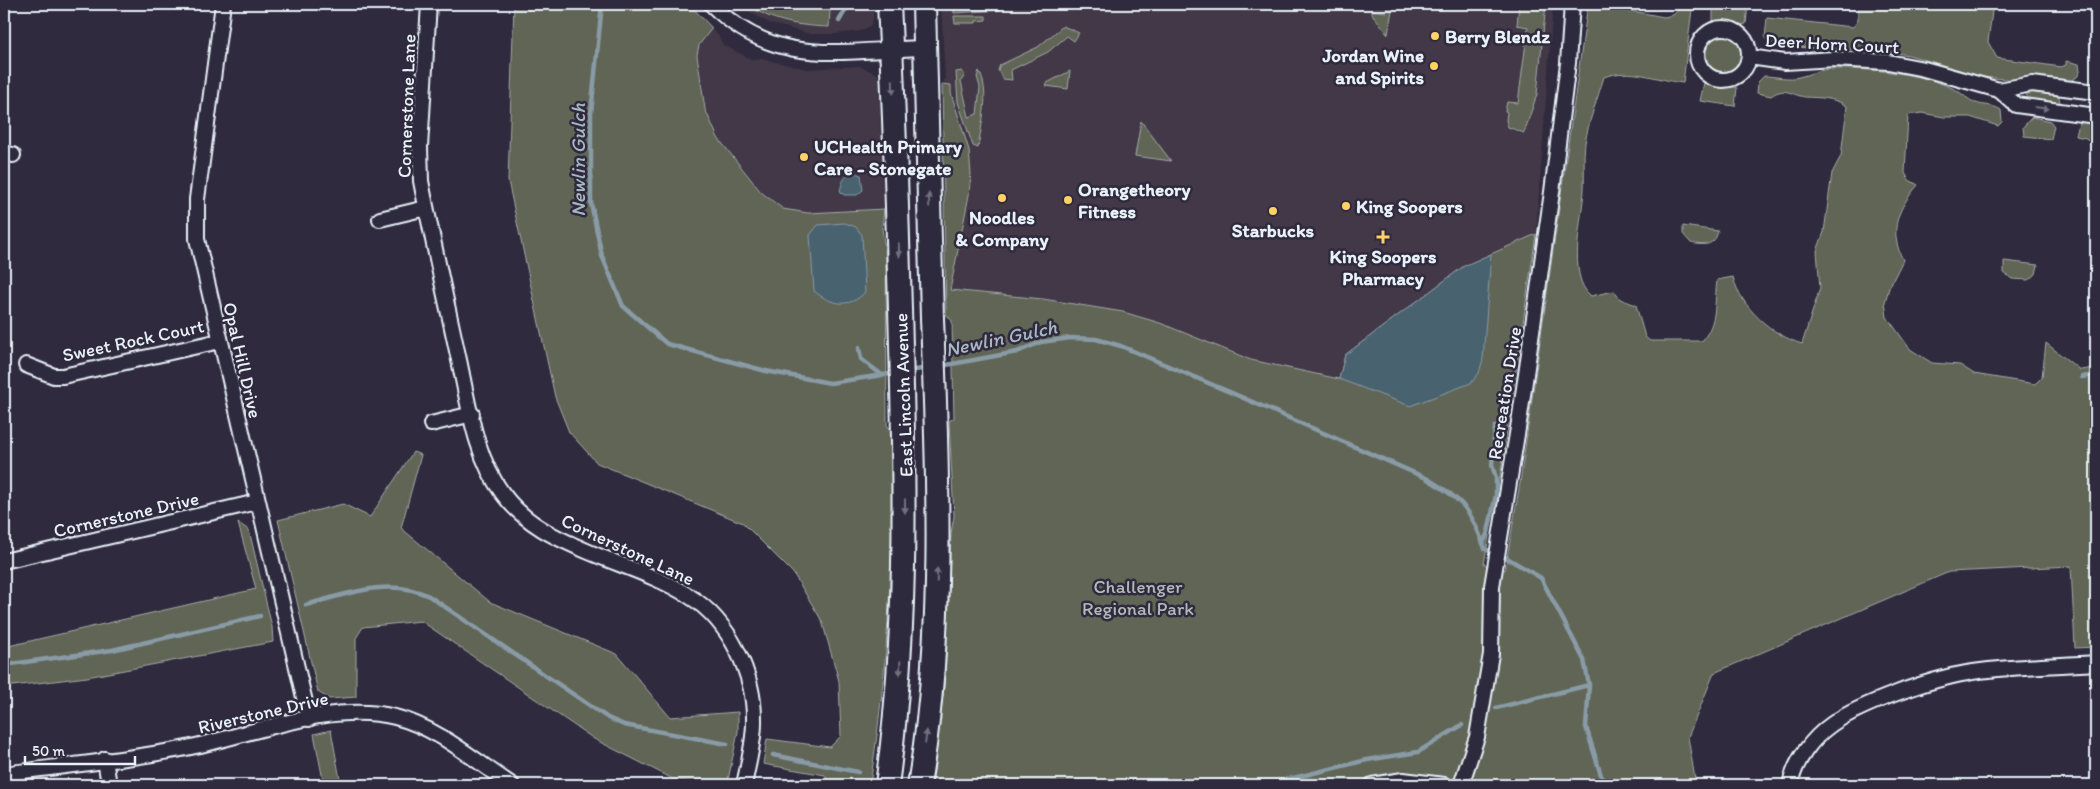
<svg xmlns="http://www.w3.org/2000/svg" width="2100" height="789" font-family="Itim,sans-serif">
	<rect width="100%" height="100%" fill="#2f2a3d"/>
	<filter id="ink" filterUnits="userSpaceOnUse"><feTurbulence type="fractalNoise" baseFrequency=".02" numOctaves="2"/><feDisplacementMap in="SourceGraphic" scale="10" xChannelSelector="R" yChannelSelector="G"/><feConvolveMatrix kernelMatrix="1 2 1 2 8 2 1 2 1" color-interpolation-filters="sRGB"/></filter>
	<g filter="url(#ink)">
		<g fill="#423847">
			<polygon points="736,4 873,4 873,19 871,25 861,31 836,34 810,34 769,23"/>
			<polygon points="941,4 1553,4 1536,234 1464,266 1339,379 1251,360 1160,323 1123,312 1043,299 946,290 942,87 945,79"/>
			<polygon points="711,29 718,35 723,45 753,60 763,59 807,69 859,66 877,74 879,82 884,209 808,213 783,209 761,191 718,138 705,109 697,55 699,45"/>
		</g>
		<g fill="#606557" stroke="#a4aba8">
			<path d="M514,4h175l23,24 -13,17 -2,10 8,54 13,29 43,54 22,17 25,4 76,-4 -2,19 4,29 1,168 4,5c4,119 -3,238 -21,355h-40l-5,-10 -62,-11 4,-25 63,8 11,-11 -2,-55 -17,-60 -29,-48 -50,-50 -146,-60 -28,-31 -14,-35 -47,-216z"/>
			<path d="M747,4h88l-5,6 -1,17c-29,-1 -58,-5 -82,-23z"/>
			<polygon points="953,4 1001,4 1001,10 954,13"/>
			<polygon points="1388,4 1393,4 1388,34 1372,14 1372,10 1386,12"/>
			<polygon points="1519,4 1546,4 1537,94 1524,133 1508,127 1506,120 1507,112 1505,111 1507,102 1518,103 1528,27 1517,25"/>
			<path d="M1588,4h25l8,5 43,8 9,-2 9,-8 10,2 -9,74c-26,-3 -53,-16 -79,-6 -7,23 -15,43 -19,66 -2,15 0,31 -1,46 -1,28 -18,87 7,107l23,-5 6,8 16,6 9,32 5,4h52c16,-19 12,-38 15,-61l16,-3c8,31 39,58 69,67l18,-56 -3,-37 7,-19 8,-59 9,-17 6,-50c-14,-9 -27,-8 -42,-9 -14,-2 -20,-11 -34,-1l-14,-3 1,-11 6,-6c11,0 24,4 35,1 10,-2 18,-7 29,-8 39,-1 93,3 128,21 7,4 12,10 20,13 8,3 18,2 25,7l1,12 -4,4 -28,-9h-26l-22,-4 -14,2 -3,58 4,7 9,5c-20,23 -30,45 -15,75l-14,28 -4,14 2,15 23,32 22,14 28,2 14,9 61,10 7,-7 4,-34 34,27 8,-1 8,-4v276l-2,6 -19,1 -4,-82 -122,6 -235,101 -26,64 8,48h-764l13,-107 6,-145 3,-17 -5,-95 5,-3 -2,-97 -6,-7 -4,-230 9,1v8l18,57 2,24 -2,21 -19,95 93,9 80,13 37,11 91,37 88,19 6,-24 119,-89 72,-32 -34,231 -18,99 21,6 15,-87z"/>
			<polygon points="1713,4 1748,5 1746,24 1740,25 1729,21 1713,22"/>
			<polygon points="1858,4 1993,4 1988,42 1997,58 2061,67 2066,65 2066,61 2079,64 2080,72 2077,77 2070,81 2030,77 2015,80 1983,77 1909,55 1879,50 1807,48 1770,44 1765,38 1767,18 1853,27 1858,21"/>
			<polygon points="954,16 986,16 986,20 976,21 976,23 955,23"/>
			<polygon points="1063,26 1079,33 1074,41 1067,36 1048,52 1011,70 1012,80 1003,79 998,70 1000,65 1038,47"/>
			<circle cx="1724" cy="54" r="18"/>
			<path d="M962,71l3,4 -4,6 8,36 8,-3 3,-27 -3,-10 2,-6c12,21 2,54 -1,77l-5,-2 -15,-44 -2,-30z"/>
			<polygon points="1070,71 1068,89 1046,86 1047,83"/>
			<polygon points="1704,83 1720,88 1735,87 1737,88 1735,106 1700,101"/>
			<polygon points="2030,90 2058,93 2060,102 2057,104 2028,100 2026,94"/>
			<polygon points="2032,117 2050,121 2054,126 2051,139 2024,136 2023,127"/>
			<polygon points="1141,121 1171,161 1135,156"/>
			<polygon points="2085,122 2096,124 2096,141 2091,143 2086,138 2076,136 2079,123"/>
			<path d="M1683,226l35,5c-3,15 -14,15 -27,12l-8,-9z"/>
			<polygon points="2004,261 2038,265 2036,274 2028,280 2012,279 2004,273"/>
			<polygon points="413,452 421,455 401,528 490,602 617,654 670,717 738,712 738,732 727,785 707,785 673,779 594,739 421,621 363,627 356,638 356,697 329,699 318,692 278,520 343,504 370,517"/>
			<polygon points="238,523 249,530 272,627 273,642 87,677 4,687 4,647 256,589"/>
			<polygon points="331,730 341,785 324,785 314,734"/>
		</g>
		<g fill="#496270" stroke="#899ba6">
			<path d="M852,172l9,3 2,15 -6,5h-13l-4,-4c2,-9 4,-15 12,-19z"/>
			<path d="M845,223l11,4 6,8 3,57c-15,17 -34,13 -51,-1l-4,-56 8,-10z"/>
			<polygon points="1491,254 1483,359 1479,373 1471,383 1410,406 1339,379 1345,355 1464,266"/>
		</g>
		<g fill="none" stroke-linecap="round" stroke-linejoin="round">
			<g stroke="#899ba6" stroke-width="4.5">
				<polyline points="602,4 591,113 591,203 602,256 623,306 667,344 766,371 830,383 896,373"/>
				<polyline points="839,21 849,4"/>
				<polyline points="859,348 861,359 882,375"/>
				<path d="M941,366l76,-14 24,-10 30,-4 25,1 25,7 111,47 194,85c37,22 45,31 59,71l22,9 34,20 43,82 5,25 -3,42 18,58"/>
				<polyline points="909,371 928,368"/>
				<polyline points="2082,377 2096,375"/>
				<polyline points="1483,543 1488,532 1496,495 1496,478 1492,465 1495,427"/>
				<path d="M306,605c40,-11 84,-28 123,-9l179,122 16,7 103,19"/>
				<polyline points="4,665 112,650 260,616"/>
				<polyline points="1496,708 1589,685"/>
				<polyline points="773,755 858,772"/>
				<polyline points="1281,781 1367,760 1418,752 1462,725"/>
				<polyline points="1269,785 1271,785"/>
			</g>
			<g stroke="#e8f1f8" stroke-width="18">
				<g id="minor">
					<polyline points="223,4 197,199 197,239 309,719"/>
					<path d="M429,4l-9,143 1,34c11,57 24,114 36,170 11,47 16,103 46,143 22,30 53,44 86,58 33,14 70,25 100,44 41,25 66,79 65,126 0,21 -6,43 -10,63"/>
					<path d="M711,4c65,65 130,46 213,44"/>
					<circle cx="1723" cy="54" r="26"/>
					<polyline points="1749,57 1785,62 1834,59 1888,62 1924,69 1999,90 2032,84 2096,92"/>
					<polyline points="1999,90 2016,105 2096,116"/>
					<polyline points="4,153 13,155"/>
					<polyline points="380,219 426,208"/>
					<polyline points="26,365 54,376 63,376 220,341"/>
					<polyline points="431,424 472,414"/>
					<polyline points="4,561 257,502"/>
					<polyline points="105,759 109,785"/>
					<path d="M4,774c62,-9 126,-14 187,-27 64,-13 139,-46 204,-30 44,11 80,44 117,68"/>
					<polyline points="1372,785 1403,780 1444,785"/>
					<polyline points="1461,785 1477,737 1491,654 1492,586 1520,416 1552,192 1568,63 1572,4"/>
					<path d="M1790,785c5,-24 22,-47 42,-61 30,-21 99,-45 135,-51 42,-7 87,-7 129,-10"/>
				</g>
			</g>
			<g stroke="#e8f1f8" stroke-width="26">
				<g id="primary">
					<path d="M887,785c20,-147 18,-291 14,-439 -3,-114 -6,-228 -12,-342"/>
					<path d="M919,785c26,-154 19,-312 13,-467 -3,-105 -5,-209 -8,-314"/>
				</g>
			</g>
			<use href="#minor" stroke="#2f2a3d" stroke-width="14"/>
			<use href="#primary" stroke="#2f2a3d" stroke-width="22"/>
		</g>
		<defs><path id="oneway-solid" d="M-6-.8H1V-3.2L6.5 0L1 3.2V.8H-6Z" transform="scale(1.25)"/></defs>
		<g fill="#70707e">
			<use href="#oneway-solid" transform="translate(893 87) rotate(88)"/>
			<use href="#oneway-solid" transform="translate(2042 108) rotate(7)"/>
			<use href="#oneway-solid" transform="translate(929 200) rotate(-92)"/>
			<use href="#oneway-solid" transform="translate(899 250) rotate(88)"/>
			<use href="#oneway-solid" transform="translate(905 506) rotate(90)"/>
			<use href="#oneway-solid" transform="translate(937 575) rotate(-88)"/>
			<use href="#oneway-solid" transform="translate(900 668) rotate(93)"/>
			<use href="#oneway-solid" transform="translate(926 737) rotate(-83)"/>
		</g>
	</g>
	<g fill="#ffd166" stroke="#2f2a3d" stroke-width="2">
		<circle cx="1435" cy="36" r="5"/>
		<circle cx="1434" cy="66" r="5"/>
		<circle cx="804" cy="157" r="5"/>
		<circle cx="1002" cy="198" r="5"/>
		<circle cx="1068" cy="200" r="5"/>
		<circle cx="1346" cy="206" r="5"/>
		<circle cx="1273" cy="211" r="5"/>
		<path d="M1380.5 229.5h5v5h5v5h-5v5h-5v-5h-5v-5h5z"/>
	</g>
	<g text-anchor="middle" stroke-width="5" stroke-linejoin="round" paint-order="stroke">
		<g font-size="19" font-weight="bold" fill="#e8f1f8" stroke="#2f2a3d" text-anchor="start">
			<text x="1445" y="43">Berry Blendz</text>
			<text x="1424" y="62" text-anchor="end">Jordan Wine<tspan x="1424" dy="22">and Spirits</tspan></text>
			<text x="814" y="153">UCHealth Primary<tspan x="814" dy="22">Care - Stonegate</tspan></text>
			<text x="1078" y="196">Orangetheory<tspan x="1078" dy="22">Fitness</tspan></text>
			<text x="1356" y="213">King Soopers</text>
			<text x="1002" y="224" text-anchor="middle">Noodles<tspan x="1002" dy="22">&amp; Company</tspan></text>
			<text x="1273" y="237" text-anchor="middle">Starbucks</text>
			<text x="1383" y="263" text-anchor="middle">King Soopers<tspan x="1383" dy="22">Pharmacy</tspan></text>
		</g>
		<g font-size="19" fill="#e8f1f8" stroke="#2f2a3d">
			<text transform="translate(1832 43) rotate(3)" y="7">Deer Horn Court</text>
			<text transform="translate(406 106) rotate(-88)" y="7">Cornerstone Lane</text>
			<text transform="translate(133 340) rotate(-12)" y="7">Sweet Rock Court</text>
			<text transform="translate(243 360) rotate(77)" y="7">Opal Hill Drive</text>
			<text transform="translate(1504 393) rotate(-81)" y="7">Recreation Drive</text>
			<text transform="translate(903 395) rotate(-92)" y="7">East Lincoln Avenue</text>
			<text transform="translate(126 514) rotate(-13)" y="7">Cornerstone Drive</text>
			<text transform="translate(628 549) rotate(25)" y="7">Cornerstone Lane</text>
			<text transform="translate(263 712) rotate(-13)" y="7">Riverstone Drive</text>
		</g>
		<g font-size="19" fill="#b2b9b8" stroke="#2f2a3d">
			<text x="1138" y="593">Challenger<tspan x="1138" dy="22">Regional Park</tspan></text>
		</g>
		<g font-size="20" font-style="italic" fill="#a8b8c2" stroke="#2f2a3d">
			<text transform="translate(578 160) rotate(-90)" y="7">Newlin Gulch</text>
			<text transform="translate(1001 338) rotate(-12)" y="7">Newlin Gulch</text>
		</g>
	</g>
	<rect width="2100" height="789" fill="none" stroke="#2f2a3d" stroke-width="20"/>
	<rect x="10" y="10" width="2080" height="769" fill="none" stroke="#e8f1f8" stroke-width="2" filter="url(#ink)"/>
	<path d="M25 756v8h110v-8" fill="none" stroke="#e8f1f8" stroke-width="2.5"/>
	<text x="32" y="756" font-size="15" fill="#e8f1f8" stroke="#2f2a3d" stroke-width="4" paint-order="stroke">50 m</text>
</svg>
